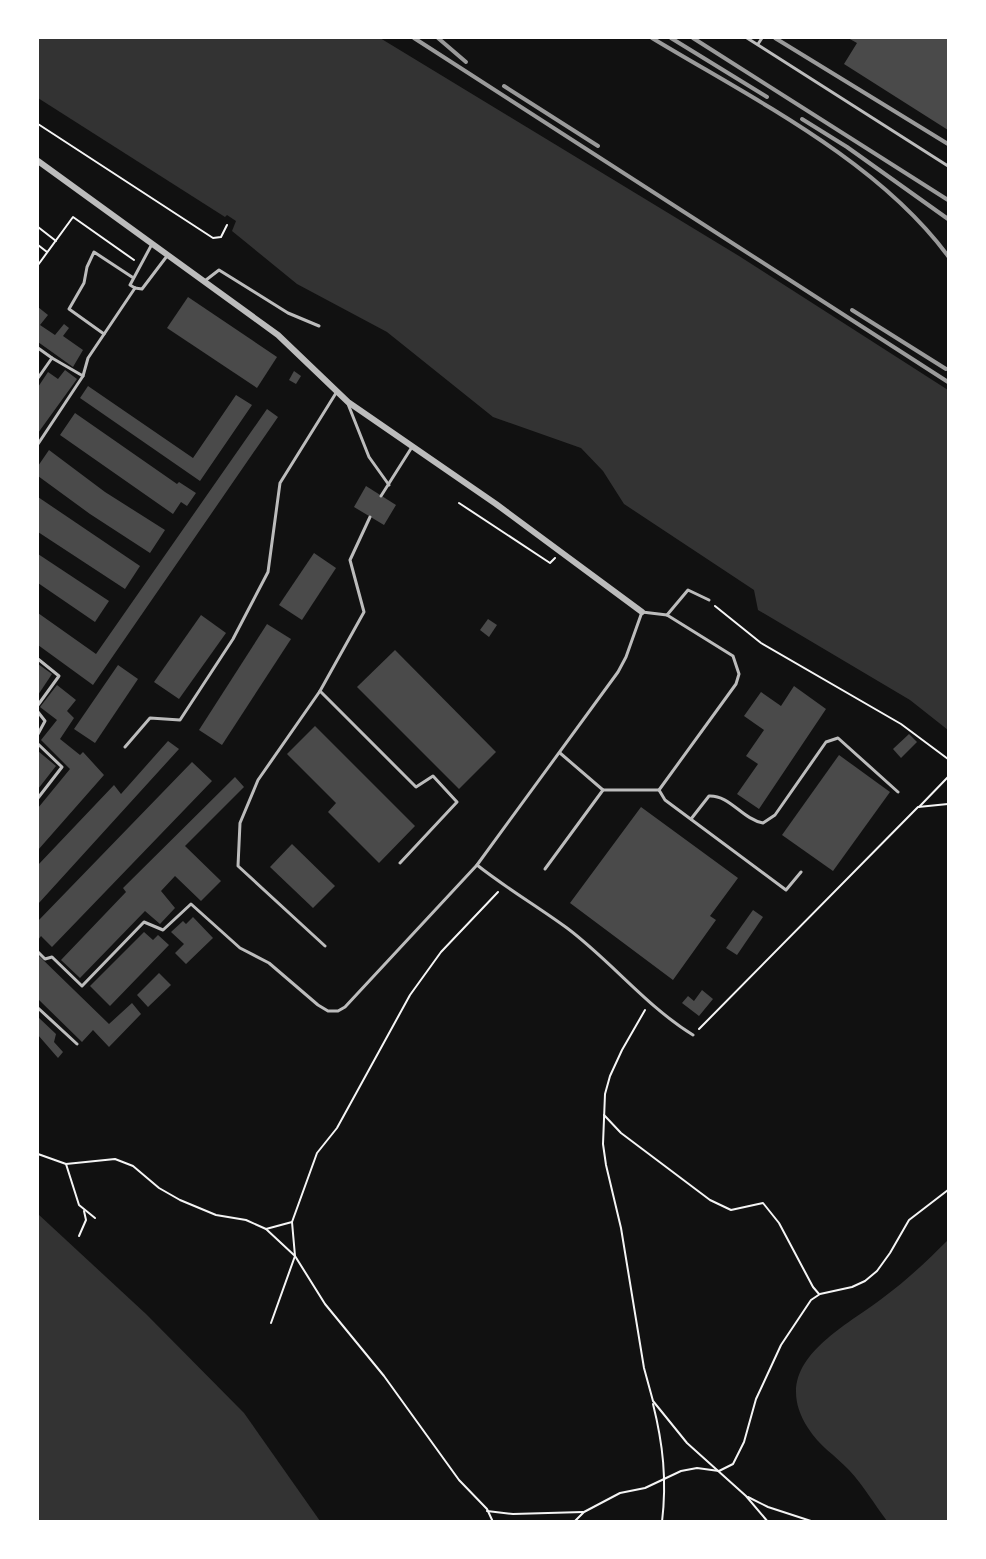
<svg xmlns="http://www.w3.org/2000/svg" width="986" height="1559" font-family="'Alegreya Sans',sans-serif">
	<rect width="100%" height="100%" fill="#111"/>
	<g fill="#333">
		<polygon points="38,38 380,38 739,256 948,390 948,730 910,700 758,610 754,590 624,504 603,471 581,448 493,417 387,332 297,284 232,231 236,221 227,215 225,217 38,98"/>
		<polygon points="38,1214 146,1314 244,1413 320,1521 38,1521"/>
		<path d="M948,1240v281h-61c-12,-16 -24,-36 -38,-51 -14,-15 -30,-24 -41,-42 -41,-64 33,-98 76,-131 23,-17 44,-37 64,-57z"/>
	</g>
	<g fill="#4a4a4a">
		<polygon points="848,38 948,38 948,130 844,64 857,43"/>
		<polygon points="188,297 277,357 257,388 167,328"/>
		<polygon points="38,307 48,315 40,325 55,335 64,324 69,328 63,336 83,350 73,367 38,342"/>
		<polygon points="65,370 77,379 38,433 38,387 48,372 58,379"/>
		<polygon points="294,371 301,376 296,384 289,380"/>
		<polygon points="88,386 193,458 236,395 252,405 200,481 80,398"/>
		<polygon points="267,409 278,417 93,685 38,645 38,613 96,654"/>
		<polygon points="75,413 177,484 179,482 196,493 187,506 181,502 173,514 60,435"/>
		<polygon points="49,450 105,492 165,530 150,553 90,514 38,476 38,466"/>
		<polygon points="366,486 396,505 384,525 354,507"/>
		<polygon points="38,497 140,566 125,589 38,532"/>
		<polygon points="314,553 336,568 302,620 279,605"/>
		<polygon points="38,554 109,601 95,622 38,583"/>
		<polygon points="201,615 226,633 179,699 154,682"/>
		<polygon points="488,619 497,625 489,637 480,630"/>
		<polygon points="267,624 291,639 222,745 199,730"/>
		<polygon points="395,650 496,752 459,789 357,687"/>
		<polygon points="38,664 52,674 38,695"/>
		<polygon points="118,665 138,679 95,743 74,729"/>
		<polygon points="57,685 76,700 67,711 74,718 60,739 80,755 83,752 104,775 38,850 38,808 70,769 41,740 57,720 40,707"/>
		<polygon points="794,686 826,709 759,809 737,794 758,764 746,756 764,730 744,716 761,692 781,706"/>
		<polygon points="315,726 415,826 379,863 328,812 336,803 287,754"/>
		<polygon points="909,734 917,742 901,758 893,749"/>
		<polygon points="168,741 179,749 38,904 38,865 114,785 121,794"/>
		<polygon points="38,751 56,766 38,789 39,767"/>
		<polygon points="839,755 890,792 833,871 782,835"/>
		<polygon points="192,762 212,781 52,947 41,936 38,940 38,921"/>
		<polygon points="235,777 244,787 185,846 221,881 201,901 175,876 161,891 175,908 160,924 145,911 80,978 61,960 126,892 123,888"/>
		<polygon points="641,807 738,878 710,916 716,920 673,980 570,903"/>
		<polygon points="292,844 335,886 313,908 270,867"/>
		<polygon points="753,910 763,917 737,955 726,948"/>
		<polygon points="193,917 213,938 186,964 175,953 184,944 171,932 183,921 186,924"/>
		<polygon points="144,932 153,940 158,935 169,945 110,1006 90,986"/>
		<polygon points="38,955 109,1024 132,1003 141,1014 109,1047 93,1030 82,1042 38,999"/>
		<polygon points="159,973 171,985 148,1007 137,995"/>
		<polygon points="702,990 713,999 699,1016 682,1003 688,996 694,1001"/>
		<polygon points="38,1017 56,1034 54,1042 63,1052 58,1058 38,1035"/>
	</g>
	<g fill="none" stroke-linecap="round" stroke-linejoin="round">
		<g stroke="#f5f5f5" stroke-width="2">
			<polyline points="38,124 213,238 221,237 227,225"/>
			<polyline points="38,227 56,241"/>
			<polyline points="38,245 47,252"/>
			<polyline points="38,265 73,217 134,260"/>
			<polyline points="459,503 550,563 555,558"/>
			<polyline points="715,606 761,643 901,724 948,759"/>
			<polyline points="919,807 948,777"/>
			<polyline points="645,1010 622,1050 610,1076 605,1094 603,1144 606,1165 621,1228 644,1368 653,1401 687,1443 746,1496 768,1522"/>
			<polyline points="699,1029 918,807 948,804"/>
			<polyline points="604,1115 621,1133 710,1200 731,1210 763,1203 779,1223 813,1287 819,1294"/>
			<polyline points="38,1154 66,1164 115,1159 133,1166 159,1188 180,1200 216,1215 246,1220 266,1229 292,1222"/>
			<polyline points="66,1164 79,1205 95,1218"/>
			<polyline points="266,1229 295,1256 325,1304 384,1376 459,1480 487,1509 493,1522"/>
			<polyline points="79,1236 86,1220 84,1211"/>
			<polyline points="271,1323 295,1256 292,1222 317,1153 337,1128 410,995 441,952 498,892"/>
			<path d="M653,1404c10,40 14,76 9,118"/>
			<polyline points="748,1497 768,1507 814,1522"/>
			<polyline points="487,1511 513,1514 583,1512"/>
			<polyline points="574,1522 584,1512 620,1493 645,1488 681,1471 697,1468 719,1471 733,1464 744,1442 756,1399 769,1371 781,1345 811,1300 820,1294 852,1287 865,1281 877,1271 890,1253 909,1220 948,1190"/>
		</g>
		<g stroke="#bcbcbc" stroke-width="3">
			<polyline points="747,38 948,166"/>
			<polyline points="758,44 762,38"/>
			<polyline points="206,280 219,270 288,313 319,326"/>
			<polyline points="135,288 130,285 152,244"/>
			<polyline points="135,288 142,289 167,256"/>
			<polyline points="104,334 69,309 84,283 87,267 94,252 132,277"/>
			<polyline points="38,348 52,358"/>
			<polyline points="38,378 52,358 83,376"/>
			<polyline points="348,404 369,457 389,485"/>
			<polyline points="38,444 83,376 88,358 135,288"/>
			<polyline points="381,496 412,447"/>
			<polyline points="370,517 350,560 364,612 320,691 416,787 433,776 457,802 400,863"/>
			<polyline points="667,615 688,590 709,600"/>
			<polyline points="38,659 59,676 38,705"/>
			<polyline points="320,691 258,780 240,823 238,866 325,946"/>
			<polyline points="38,712 45,721 38,734"/>
			<polyline points="38,744 62,767 38,798"/>
			<polyline points="125,747 150,718 180,720 233,639 268,572 280,483 336,393"/>
			<polyline points="560,753 603,790"/>
			<path d="M691,819l18,-23c21,-1 33,23 54,27l12,-8 51,-73 12,-4 60,54"/>
			<path d="M477,865c29,23 60,41 90,63 44,33 79,78 126,107"/>
			<polyline points="545,869 603,790 659,790"/>
			<polyline points="38,952 45,959 52,957 82,986 144,922 163,930 191,904 240,948 269,963 318,1005 328,1011 338,1011 345,1007 477,865 618,672 626,657 642,612 667,615 733,656 739,674 736,684 659,790 665,800 786,890 801,872"/>
			<polyline points="38,1008 77,1044"/>
		</g>
		<polyline stroke="#bcbcbc" stroke-width="6" points="38,161 278,335 348,402 496,504 642,612"/>
		<g stroke="#9a9a9a" stroke-width="4">
			<polyline points="414,38 948,382"/>
			<polyline points="438,38 466,62"/>
			<path d="M652,38c101,61 225,122 296,218"/>
			<polyline points="671,38 767,97"/>
			<polyline points="693,38 948,200"/>
			<polyline points="775,38 948,144"/>
			<polyline points="504,86 598,146"/>
			<polyline points="802,119 847,147 948,219"/>
			<polyline points="852,310 946,369"/>
		</g>
	</g>
	<rect width="986" height="1559" fill="none" stroke="#ffffff" stroke-width="78"/>
</svg>
